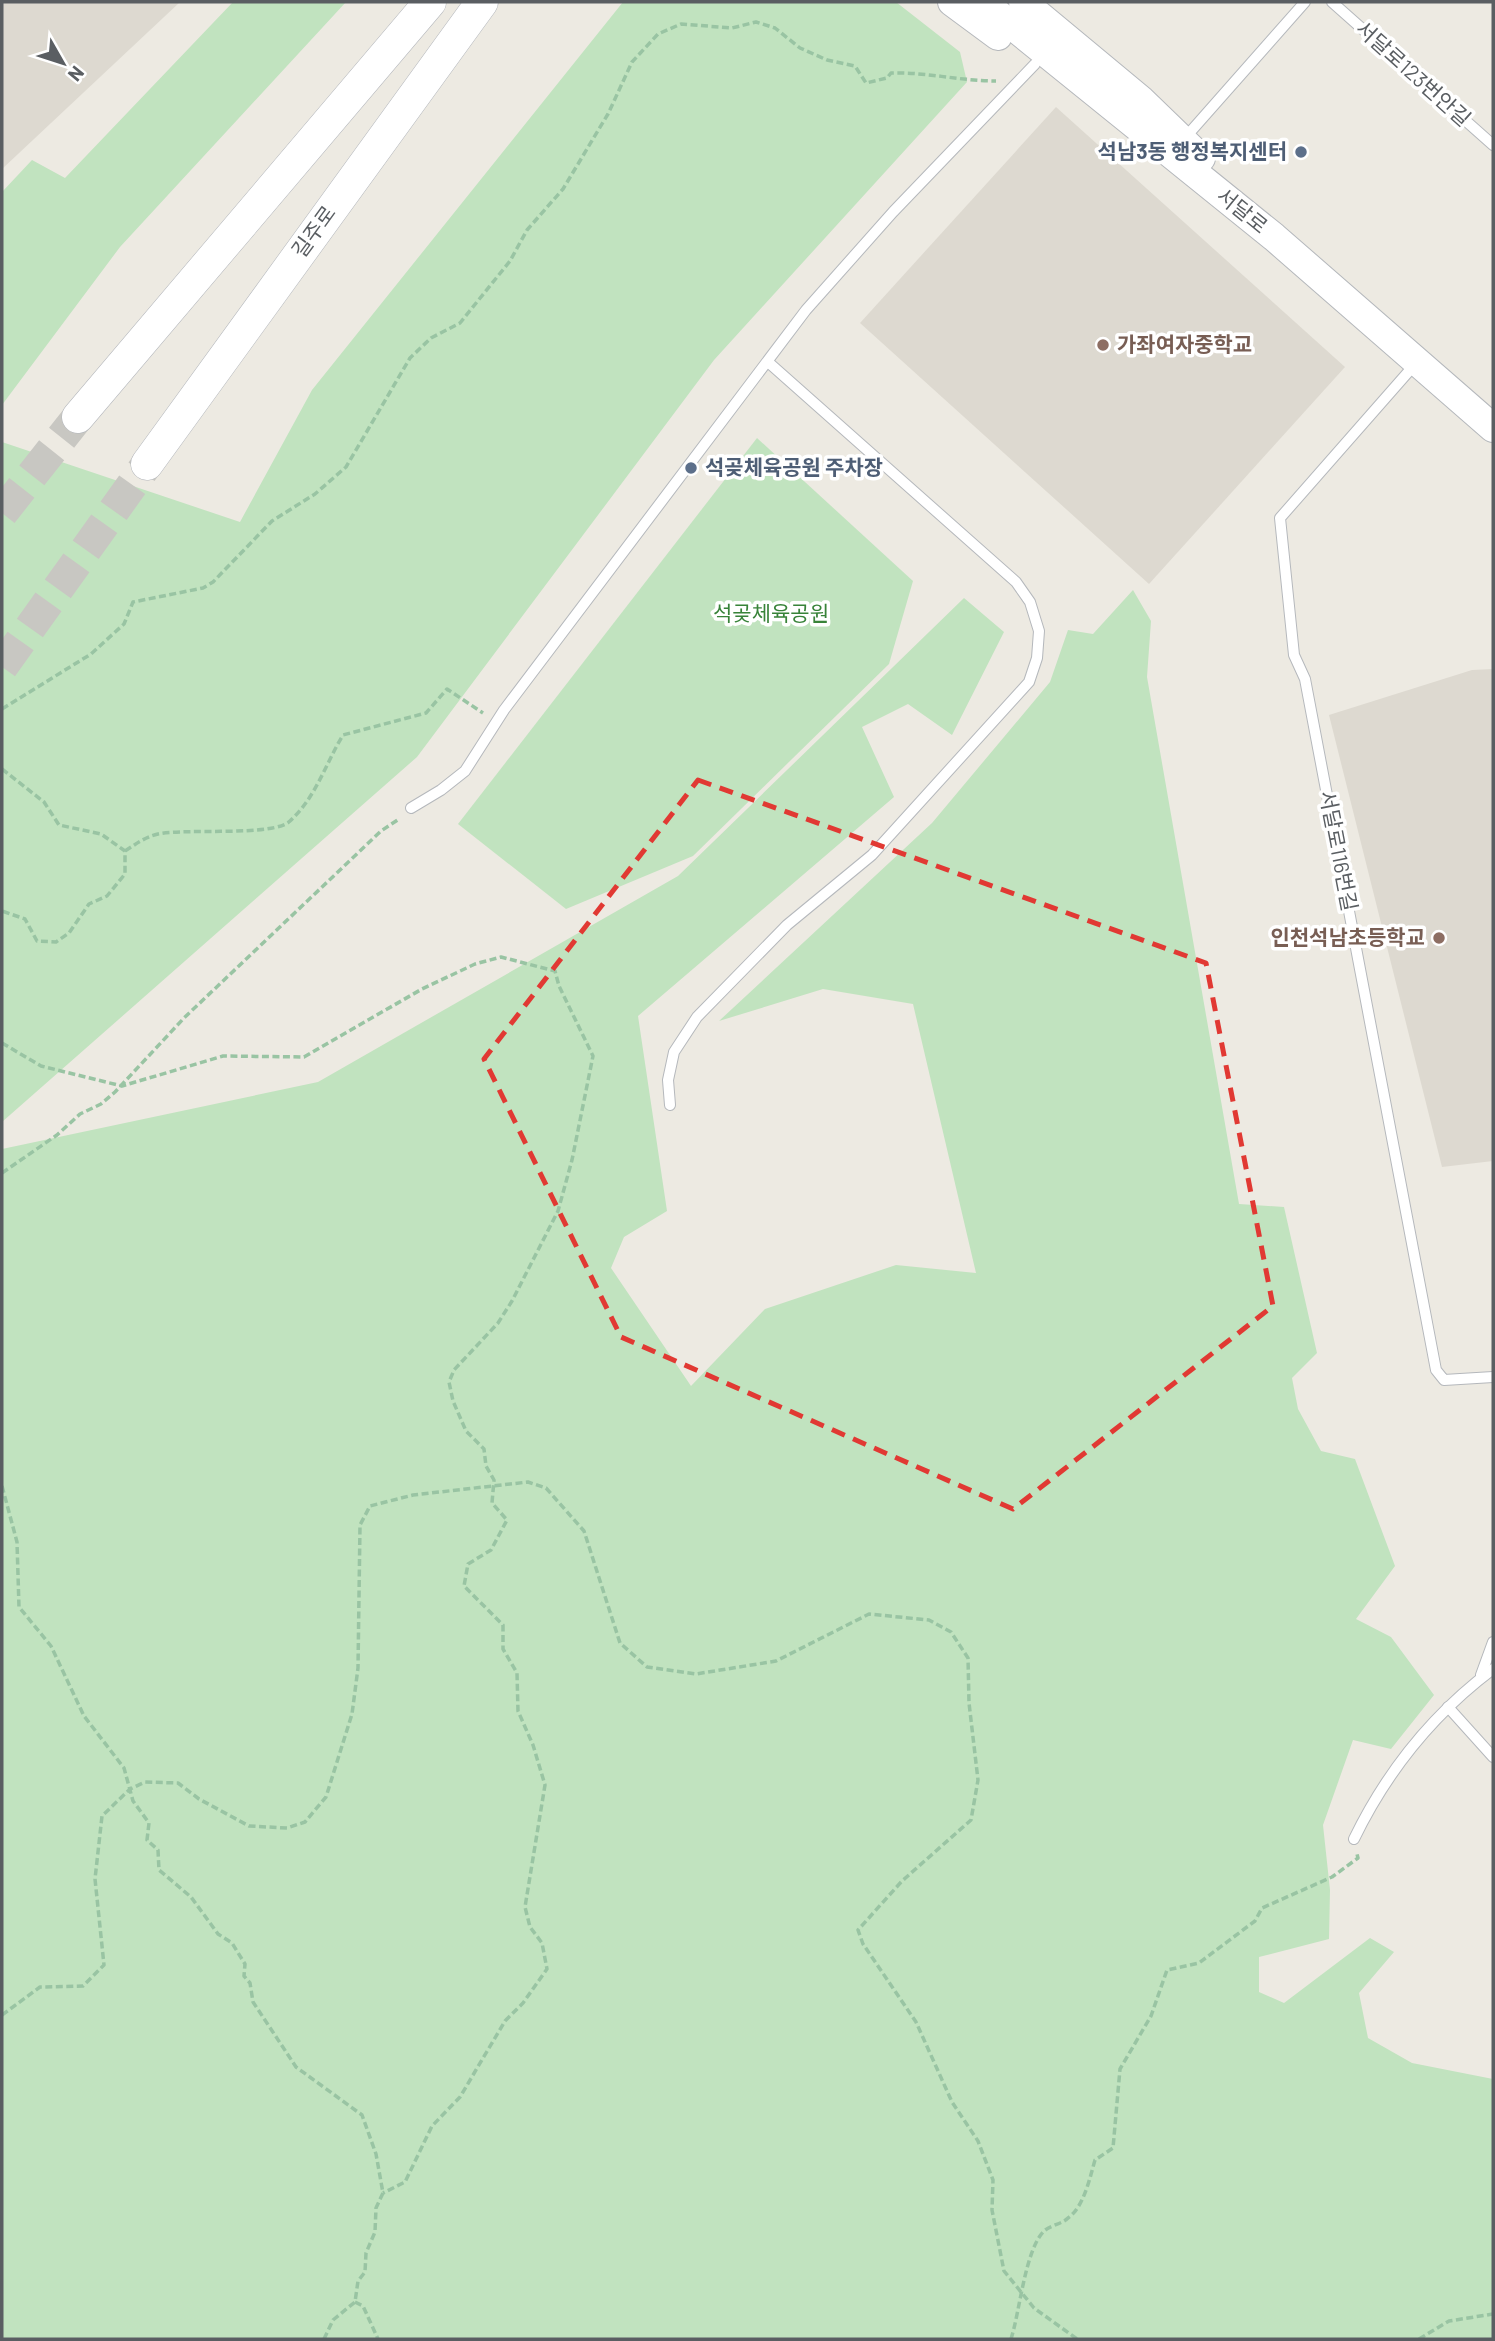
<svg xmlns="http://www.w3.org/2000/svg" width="1495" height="2341" font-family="Barlow,'Noto Sans KR',sans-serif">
	<rect width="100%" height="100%" fill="#edeae2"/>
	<g fill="#ddd9d0">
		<polygon points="2,2 180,2 2,169"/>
		<polygon points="1056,107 1345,367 1149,584 860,323"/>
		<polygon points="1493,669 1493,1161 1442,1167 1329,715 1472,670"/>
	</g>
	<g fill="#c1e3bf">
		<polygon points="233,2 346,2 120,247 2,405 2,192 32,160 65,178"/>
		<polygon points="623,2 896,2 960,52 967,82 714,360 417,757 2,1122 2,442 240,522 312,390"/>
		<polygon points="757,438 913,581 889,664 693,856 566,909 458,824"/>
		<polygon points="1133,590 1151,621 1147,677 1239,1204 1284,1207 1317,1353 1292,1378 1298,1409 1321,1451 1355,1459 1395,1566 1356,1619 1391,1637 1434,1695 1391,1749 1353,1740 1323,1825 1330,1890 1329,1939 1259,1957 1259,1992 1284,2003 1370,1938 1394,1952 1359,1993 1368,2038 1412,2063 1493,2079 1493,2339 2,2339 2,1149 318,1082 678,876 964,598 1004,632 952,735 908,704 862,727 894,797 638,1016 667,1211 624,1237 611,1268 691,1386 765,1309 896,1265 976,1273 913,1004 823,989 719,1021 932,823 1050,682 1068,630 1093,634"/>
	</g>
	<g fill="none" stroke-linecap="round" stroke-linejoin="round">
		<g stroke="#c8c7c2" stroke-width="32" stroke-dasharray="32 16" stroke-linecap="butt">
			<polyline points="2,513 78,417"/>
			<polyline points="2,667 147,464"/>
		</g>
		<g stroke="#b5b8bc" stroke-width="12">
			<g id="service">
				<polyline points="1332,2 1493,145"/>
				<polyline points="1184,139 1305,2"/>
				<polyline points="1417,362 1280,518 1294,655 1305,679 1436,1370 1444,1380 1493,1377"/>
				<polyline points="411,808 441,790 465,771 504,710 806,310 893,212 1035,64"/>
				<polyline points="670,1105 668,1080 674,1052 697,1017 787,925 872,855 1029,682 1037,658 1039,631 1030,602 1016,582 768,362"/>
				<polyline points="1481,1675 1493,1642"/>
				<polyline points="1448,1707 1493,1757"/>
				<path d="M1354,1839c33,-68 79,-125 139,-170"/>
			</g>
		</g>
		<g stroke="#b5b8bc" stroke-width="30">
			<g id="tertiary">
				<polyline points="952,2 998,36"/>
				<polyline points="983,2 1274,237 1493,428"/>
				<polyline points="1023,2 1141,100 1201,158"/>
			</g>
		</g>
		<g stroke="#b4b7bc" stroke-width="33">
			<g id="secondary">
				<polyline points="78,417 430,2"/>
				<polyline points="147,464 482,2"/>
			</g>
		</g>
		<g stroke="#99c4a3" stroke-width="3.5" stroke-dasharray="7 3.5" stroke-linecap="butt">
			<path d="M2,709l89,-55 33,-30 9,-22 70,-14 10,-6 59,-61 43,-27 31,-27 64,-109 21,-20 29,-15 50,-62 17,-31 36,-41 45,-75 24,-52 26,-28 23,-10 51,4 24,-6 19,6 25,20 27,12 28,6 11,17 21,-5 4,-5c36,-1 69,8 105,8"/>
			<polyline points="2,769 44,802 59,825 101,834 125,851 125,874 107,896 89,904 69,933 56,942 37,941 25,919 2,911"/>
			<path d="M125,851c11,-7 20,-14 33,-17 28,-6 116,3 132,-13 26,-24 35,-56 53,-86l83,-22 21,-24 36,24"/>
			<polyline points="2,1043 41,1066 122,1086 223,1056 304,1057 422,989 475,964 501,957 555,971 559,986 593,1056 572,1160 558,1211 512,1301 498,1323 454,1370 449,1382 453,1401 466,1431 484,1449 486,1466 494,1480 492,1503 507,1520 491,1550 468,1564 464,1586 503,1625 503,1649 517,1673 518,1711 533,1745 545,1785 525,1907 530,1927 542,1943 547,1969 523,2003 505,2021 460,2097 432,2126 405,2182 383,2193"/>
			<polyline points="2,1173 57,1135 80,1114 101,1104 115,1092 184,1018 381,831 399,819"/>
			<polyline points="2,1486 17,1542 19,1607 51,1646 84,1716 124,1768 133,1801 149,1823 147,1840 158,1850 159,1870 191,1897 218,1934 232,1943 245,1964 244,1976 250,1983 253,2002 296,2067 362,2115 376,2154 383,2193 376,2208 375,2232 366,2253 365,2272 358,2281 355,2302 333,2320 324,2339"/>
			<polyline points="2,2015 40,1987 83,1986 104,1965 95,1879 102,1816 130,1789 145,1782 178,1783 199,1799 249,1826 287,1828 305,1822 326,1797 352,1714 358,1668 360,1525 370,1506 413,1495 528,1482 546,1488 584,1531 620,1643 647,1667 696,1674 776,1661 869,1614 929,1620 951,1632 968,1658 969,1703 978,1780 971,1820 902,1881 858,1930 863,1944 916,2022 952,2102 978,2141 993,2180 992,2210 1004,2271 1034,2308 1077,2339"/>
			<polyline points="355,2302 363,2306 378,2339"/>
			<path d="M1011,2339c9,-28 14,-89 33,-108 7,-6 18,-7 24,-13 16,-11 22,-41 27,-58l18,-12 7,-79 31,-53 16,-46 32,-7 56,-42 7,-13 70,-31 26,-19 -1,-4"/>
			<polyline points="1419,2339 1449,2321 1493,2314"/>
		</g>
		<use href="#service" stroke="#fff" stroke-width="10"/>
		<use href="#tertiary" stroke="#fff" stroke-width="28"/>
		<use href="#secondary" stroke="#fff" stroke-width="32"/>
	</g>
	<path fill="none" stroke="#e13933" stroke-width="5" stroke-dasharray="14 9" stroke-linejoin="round" d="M698,780l508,183 67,343 -260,203 -392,-172 -137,-278z"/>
	<g fill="#5c6f8a" stroke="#fff" stroke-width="2.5">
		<circle cx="1301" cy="152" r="7"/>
		<circle cx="691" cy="468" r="7"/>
	</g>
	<g fill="#8d6e63" stroke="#fff" stroke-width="2.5">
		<circle cx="1103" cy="345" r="7"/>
		<circle cx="1439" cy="938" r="7"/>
	</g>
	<g text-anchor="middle" stroke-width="7" stroke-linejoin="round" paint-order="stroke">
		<g font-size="21" fill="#5a5e62" stroke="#fff">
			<text transform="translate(1413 74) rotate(42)" y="7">서달로123번안길</text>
			<text transform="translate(1242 211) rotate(39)" y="7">서달로</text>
			<text transform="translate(314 232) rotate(-54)" y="7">길주로</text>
			<text transform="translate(1338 851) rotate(79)" y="7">서달로116번길</text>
		</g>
		<g font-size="21" font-weight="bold" fill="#4e5e75" stroke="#fff" text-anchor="end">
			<text x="1287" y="159">석남3동 행정복지센터</text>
			<text x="705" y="475" text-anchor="start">석곶체육공원 주차장</text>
		</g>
		<g font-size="21" font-weight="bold" fill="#785e54" stroke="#fff" text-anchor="start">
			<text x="1117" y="352">가좌여자중학교</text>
			<text x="1425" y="945" text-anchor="end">인천석남초등학교</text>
		</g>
		<g font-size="21" fill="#388339" stroke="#fff">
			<text x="771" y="621">석곶체육공원</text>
		</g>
	</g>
	<rect width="1495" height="2341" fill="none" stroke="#5a5e62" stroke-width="7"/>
	<g transform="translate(63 63) rotate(129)" stroke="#ffffff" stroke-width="5" paint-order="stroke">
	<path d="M0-5L12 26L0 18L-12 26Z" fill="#5a5e62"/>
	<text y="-10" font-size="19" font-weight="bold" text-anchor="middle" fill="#5a5e62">N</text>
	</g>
</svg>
